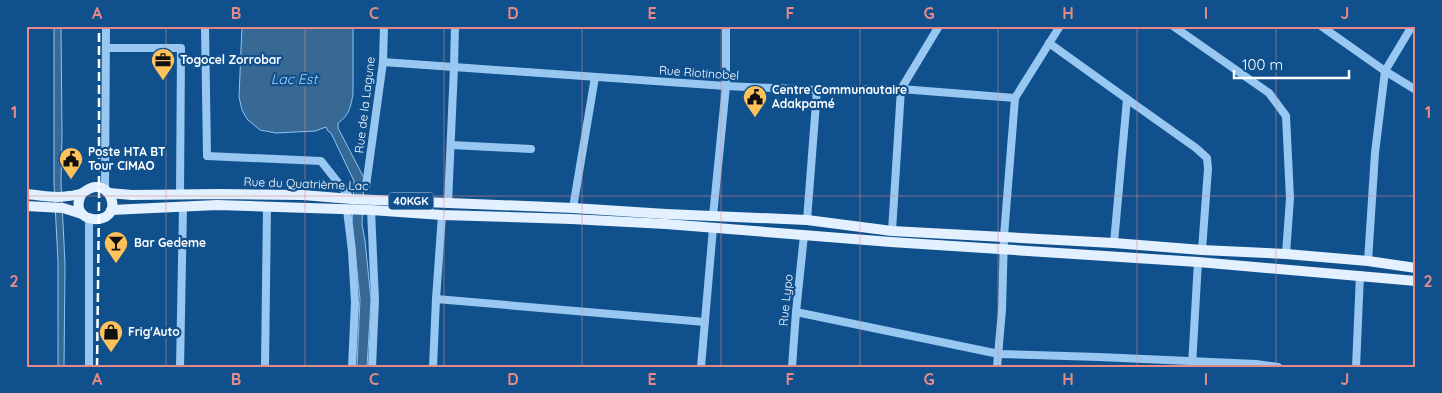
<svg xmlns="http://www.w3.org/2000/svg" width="1442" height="393" font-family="Quicksand,sans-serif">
	<rect width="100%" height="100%" fill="#10518d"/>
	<g fill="#386894" stroke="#89c5f6">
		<polygon points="54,26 61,26 62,135 61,184 65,263 64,367 58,367 58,262 54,183"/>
		<path d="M242,26h111v68c-2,12 -4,22 -15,29v5l26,50 -2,46 3,17 6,59 -4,67h-10l3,-68 -8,-76 2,-42 -23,-48 -3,-2 -2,-4 -11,4 -39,2 -16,-3 -13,-11 -5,-9 -3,-13z"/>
	</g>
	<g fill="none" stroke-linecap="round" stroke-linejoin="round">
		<g stroke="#98c8f2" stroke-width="8">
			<polyline points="205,26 207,156 321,161 351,199"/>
			<polyline points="1173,26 1269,93 1286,116 1290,198 1286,254"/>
			<polyline points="1321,26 1385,71 1416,90"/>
			<polyline points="1049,43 1127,99 1114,243"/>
			<polyline points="106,48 181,48 180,195"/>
			<polyline points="383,62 726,86 817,90 901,89 1015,98"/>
			<polyline points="1127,99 1196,148 1207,158 1208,169 1202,250"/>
			<polyline points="451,145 531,149"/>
			<polyline points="366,186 383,62 384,26"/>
			<polyline points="105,190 106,26"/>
			<polyline points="448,203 454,67 455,26"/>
			<polyline points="573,208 595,77"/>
			<polyline points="347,210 352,251 355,303 352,367"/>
			<polyline points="371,210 375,300 372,367"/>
			<polyline points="713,216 726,86 726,26"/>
			<polyline points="807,220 817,90"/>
			<polyline points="892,231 901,89 939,26"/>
			<polyline points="1368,261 1375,153 1385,71 1412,26"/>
			<polyline points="436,299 705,322"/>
			<polyline points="796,312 999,354 1099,357 1256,364 1278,367"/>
			<polyline points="1192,365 1198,262"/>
			<polyline points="89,367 89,219"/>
			<polyline points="180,367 183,207"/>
			<polyline points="265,367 267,207"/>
			<polyline points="433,367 436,299 442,215"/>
			<polyline points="701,367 713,228"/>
			<polyline points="792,367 796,312 804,235"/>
			<polyline points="997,367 1002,310 1004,236 1015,98 1060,26"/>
			<polyline points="1356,367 1360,275"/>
		</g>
		<g stroke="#e3f0ff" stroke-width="10">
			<polyline points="109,193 132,195 220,194 303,195 351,199 573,208 666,214 807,220 892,231 1114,243 1202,250 1286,254 1368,261 1416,268"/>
			<path d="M26,194c13,1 30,5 42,2 4,0 8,-1 12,-2 6,-2 9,-8 17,-7 6,0 12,5 14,11 11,30 -47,28 -29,-5"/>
			<polyline points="26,206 63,208 82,214"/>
			<polyline points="111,210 217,205 250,206 371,210 442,215 571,219 666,224 891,242 1198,262 1416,281"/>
		</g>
		<polyline stroke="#fff" stroke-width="2.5" stroke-dasharray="9 4" stroke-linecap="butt" points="97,367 99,203 99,26"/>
	</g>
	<path fill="none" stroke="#e88989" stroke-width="1" stroke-opacity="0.55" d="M166,26v341M305,26v341M444,26v341M582,26v341M721,26v341M860,26v341M998,26v341M1137,26v341M1276,26v341M26,196h1390"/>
	<defs>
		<g id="office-pin" transform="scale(1.25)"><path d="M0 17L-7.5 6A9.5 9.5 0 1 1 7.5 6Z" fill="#ffc159" stroke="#10518d"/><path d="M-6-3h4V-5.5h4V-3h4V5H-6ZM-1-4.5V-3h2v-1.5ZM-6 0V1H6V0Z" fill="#111"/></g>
		<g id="civic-pin" transform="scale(1.25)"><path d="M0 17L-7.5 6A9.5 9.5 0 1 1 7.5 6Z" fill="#ffc159" stroke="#10518d"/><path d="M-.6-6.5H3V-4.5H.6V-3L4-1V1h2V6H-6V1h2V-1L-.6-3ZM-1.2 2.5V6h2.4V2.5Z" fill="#111"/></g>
		<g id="bar-pin" transform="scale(1.25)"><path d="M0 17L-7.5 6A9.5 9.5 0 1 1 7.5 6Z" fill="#ffc159" stroke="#10518d"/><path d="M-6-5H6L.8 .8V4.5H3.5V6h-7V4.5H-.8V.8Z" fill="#111"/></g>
		<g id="shop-pin" transform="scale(1.25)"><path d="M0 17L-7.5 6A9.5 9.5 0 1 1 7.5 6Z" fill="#ffc159" stroke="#10518d"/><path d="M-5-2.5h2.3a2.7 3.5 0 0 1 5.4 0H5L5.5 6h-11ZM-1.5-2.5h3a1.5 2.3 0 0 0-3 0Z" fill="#111"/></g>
	</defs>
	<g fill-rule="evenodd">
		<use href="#office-pin" x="163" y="60"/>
		<use href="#civic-pin" x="755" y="97"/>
		<use href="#civic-pin" x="71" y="159"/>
		<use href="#bar-pin" x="116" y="243"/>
		<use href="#shop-pin" x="111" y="332"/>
	</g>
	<g text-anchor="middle" stroke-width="4.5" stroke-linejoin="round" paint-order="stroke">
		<rect fill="#10518d" stroke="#b7cbdd" stroke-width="1" x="388.5" y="192.5" width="45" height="17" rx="4"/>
		<g font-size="11" font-weight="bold" fill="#fff">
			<text x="411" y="205">40KGK</text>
		</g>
		<g font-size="12" font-weight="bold" fill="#fff" stroke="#10518d" text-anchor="start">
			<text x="180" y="64">Togocel Zorrobar</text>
			<text x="772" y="94">Centre Communautaire<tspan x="772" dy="14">Adakpamé</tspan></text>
			<text x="88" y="156">Poste HTA BT<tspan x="88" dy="14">Tour CIMAO</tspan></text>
			<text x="134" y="247">Bar Gedeme</text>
			<text x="128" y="336">Frig'Auto</text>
		</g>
		<g font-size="12" fill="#fff" stroke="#10518d">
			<text transform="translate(699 73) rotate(4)" y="4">Rue Riotinobel</text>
			<text transform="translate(365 105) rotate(-83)" y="4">Rue de la Lagune</text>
			<text transform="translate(306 184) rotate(2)" y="4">Rue du Quatrième Lac</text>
			<text transform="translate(786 300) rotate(-84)" y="4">Rue Lypo</text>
		</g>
		<g font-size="14" font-style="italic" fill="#a4d2fa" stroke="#10518d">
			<text x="294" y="84">Lac Est</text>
		</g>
	</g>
	<rect width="1442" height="393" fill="none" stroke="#10518d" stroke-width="55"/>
	<path d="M1234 70v8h115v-8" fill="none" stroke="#ffffff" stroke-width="2.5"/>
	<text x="1242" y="70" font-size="15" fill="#ffffff" stroke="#10518d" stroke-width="4" paint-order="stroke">100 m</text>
	<rect x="28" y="28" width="1386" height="338" fill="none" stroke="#e88989" stroke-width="2"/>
	<g font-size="16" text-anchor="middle" font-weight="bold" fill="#e88989">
		<text x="97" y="19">A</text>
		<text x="236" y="19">B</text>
		<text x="374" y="19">C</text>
		<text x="513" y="19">D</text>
		<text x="652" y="19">E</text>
		<text x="790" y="19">F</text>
		<text x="929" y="19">G</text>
		<text x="1068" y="19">H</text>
		<text x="1206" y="19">I</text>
		<text x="1345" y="19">J</text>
		<text x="14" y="118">1</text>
		<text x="1428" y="118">1</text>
		<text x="14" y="287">2</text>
		<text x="1428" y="287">2</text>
		<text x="97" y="385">A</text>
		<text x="236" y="385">B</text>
		<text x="374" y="385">C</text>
		<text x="513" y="385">D</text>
		<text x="652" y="385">E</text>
		<text x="790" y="385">F</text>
		<text x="929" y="385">G</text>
		<text x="1068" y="385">H</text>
		<text x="1206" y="385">I</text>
		<text x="1345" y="385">J</text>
	</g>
</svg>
